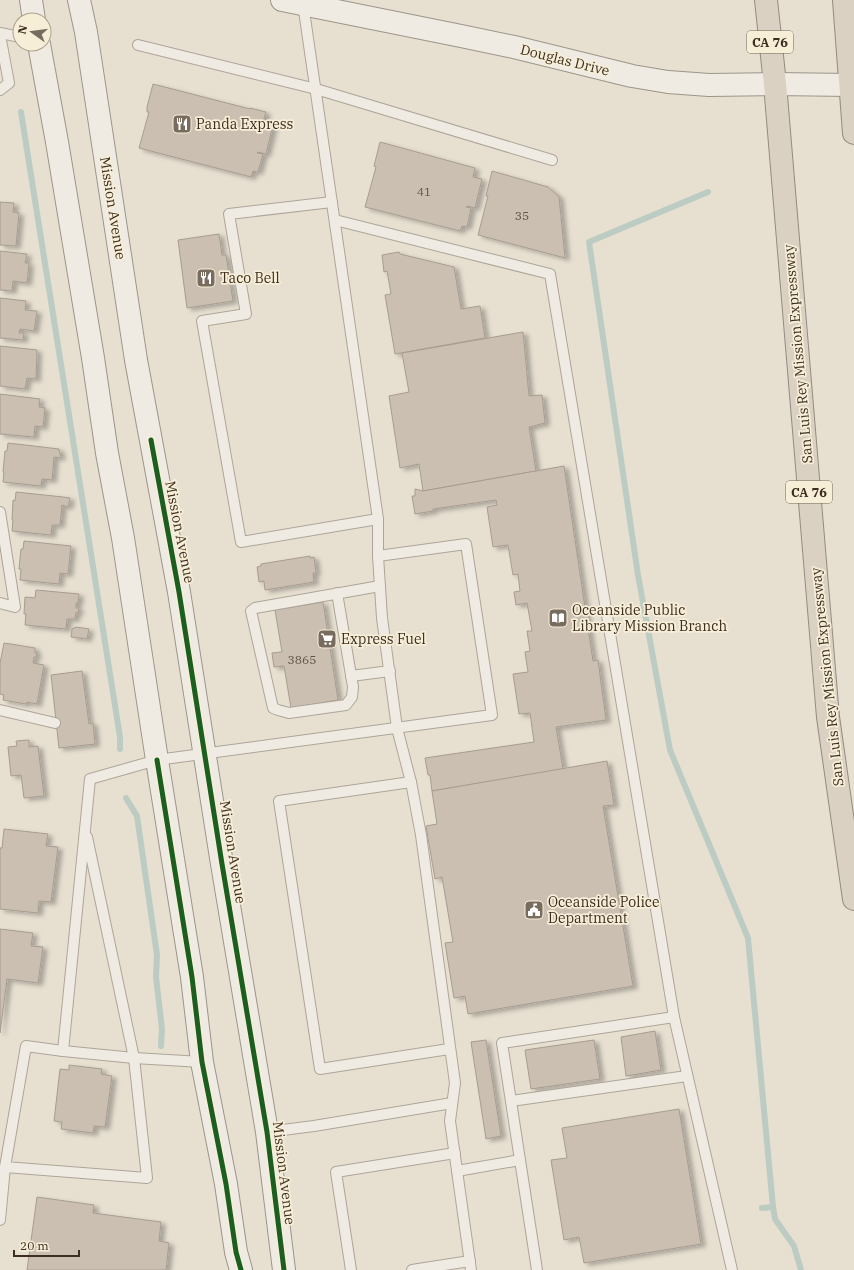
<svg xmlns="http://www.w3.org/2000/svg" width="854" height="1270" font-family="'IBM Plex Serif',serif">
	<defs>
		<filter id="shadow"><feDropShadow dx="4.5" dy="2.5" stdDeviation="2" flood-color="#0004"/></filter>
	</defs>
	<rect width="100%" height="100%" fill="#e7e0d1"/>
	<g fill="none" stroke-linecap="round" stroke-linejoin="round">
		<g stroke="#bcccc2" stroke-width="6">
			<polyline points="21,112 120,737 120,749"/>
			<polyline points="708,192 589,242 638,575 670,750 748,938 773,1207 775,1219 794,1246 801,1270"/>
			<polyline points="126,798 137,816 157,955 156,977 162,1029 161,1046"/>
			<polyline points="762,1208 773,1207"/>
		</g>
	</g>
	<g fill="#cbbfb2" stroke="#a89c90" filter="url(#shadow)">
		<polygon points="153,84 250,109 250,108 266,112 263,122 273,125 266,154 258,152 257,153 263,154 258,172 253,171 251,177 139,148 149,112 147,112 147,107"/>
		<polygon points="380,142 475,168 473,177 482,179 475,208 467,206 466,207 471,208 467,227 462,226 460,231 365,207 376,167 374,166"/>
		<polygon points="492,171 548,187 559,197 565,258 478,235 488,196 486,196"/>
		<polygon points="0,202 14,203 13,212 19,213 16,246 0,245"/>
		<polygon points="219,234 222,255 226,255 233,301 187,308 178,240"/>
		<polygon points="0,251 27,254 25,263 29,263 27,283 13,281 12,291 0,290"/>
		<polygon points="399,252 400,254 454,267 461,309 480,306 485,338 395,354 385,295 391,294 387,271 384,272 382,255"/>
		<polygon points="0,298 26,301 25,310 37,311 34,331 20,329 19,333 24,333 23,340 0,338"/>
		<polygon points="523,332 529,396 542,395 545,423 529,427 536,471 423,491 419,464 400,468 389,396 409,392 402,353"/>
		<polygon points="0,346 37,350 36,379 27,378 25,389 0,386"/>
		<polygon points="0,394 40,399 39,407 45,408 43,427 35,426 34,437 0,434"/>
		<polygon points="8,443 59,449 61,458 54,457 52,480 42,479 41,486 3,482 4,472 3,472 5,451 7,451"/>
		<polygon points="564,466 593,661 598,660 606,720 556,727 563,769 432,791 430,775 428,775 425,758 534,742 530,713 519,714 513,674 528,672 525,652 530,651 527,631 532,631 527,603 516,605 514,592 520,591 518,574 513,575 508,545 493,547 487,507 497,505 496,500 433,509 433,511 415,514 412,496 415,496 415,489 423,491"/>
		<polygon points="16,492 63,497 70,498 68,507 62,505 60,525 52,525 51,535 12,531 13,520 12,520 13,500 15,501"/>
		<polygon points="24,541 71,546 68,574 60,573 59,584 20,580 21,569 19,569 21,549 23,549"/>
		<polygon points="310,556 310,558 314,557 316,573 313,573 314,582 265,590 264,581 259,582 257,567 261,566 261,564"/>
		<polygon points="36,590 79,594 78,603 76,603 76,608 79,608 78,613 76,612 75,619 67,619 66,629 25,625 26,614 24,614 25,597 35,598"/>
		<polygon points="323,602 338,700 291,708 284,666 274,667 272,653 282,652 275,610"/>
		<polygon points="76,627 89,629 87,639 71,637 72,629"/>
		<polygon points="4,643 35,648 35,653 37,653 36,657 34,657 33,663 44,665 37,704 27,702 26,704 3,700 4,695 0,694 0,663"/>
		<polygon points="82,671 89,724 93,723 95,744 59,748 51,675"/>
		<polygon points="29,740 29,747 38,746 44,796 24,798 21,775 11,776 8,747 17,746 16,741"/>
		<polygon points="607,761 614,805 603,806 633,986 468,1014 465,996 454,998 445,943 453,942 442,877 435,879 426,826 437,824 432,791"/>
		<polygon points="4,829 48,834 46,846 58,847 51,902 39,901 38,913 0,909 0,848 2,848"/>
		<polygon points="0,929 33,933 31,946 43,947 38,983 7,979 0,1033"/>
		<polygon points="655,1031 661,1070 626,1076 621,1037"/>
		<polygon points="486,1040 501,1136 486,1139 471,1042"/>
		<polygon points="594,1040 600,1079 531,1089 525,1050"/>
		<polygon points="69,1065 102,1069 101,1074 112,1076 105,1127 94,1126 93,1133 61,1129 62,1122 54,1121 60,1069 69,1070"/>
		<polygon points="679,1109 701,1244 584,1263 579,1237 564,1240 551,1160 567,1158 562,1128"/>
		<polygon points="37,1197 94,1205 93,1213 161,1222 159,1241 169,1243 166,1270 27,1270"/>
	</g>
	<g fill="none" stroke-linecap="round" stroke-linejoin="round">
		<g stroke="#ada599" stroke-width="12">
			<g id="lane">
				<polyline points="303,4 378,519 378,556 382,618 397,728 411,782 421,835 455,1083 450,1121 471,1270"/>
				<polyline points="0,33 20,37"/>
				<polyline points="0,35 9,83 0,90"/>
				<polyline points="138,45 316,89 552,160"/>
				<polyline points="332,202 229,214 246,314 202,321 241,542 378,519"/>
				<polyline points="335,220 550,274 674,1017 732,1270"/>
				<polyline points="0,512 15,607 0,603"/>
				<polyline points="337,593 353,687 352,697 346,705 289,713 278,710 273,708 251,611 255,608 380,586"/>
				<polyline points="351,676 390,671"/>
				<polyline points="0,710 55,723"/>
				<polyline points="411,782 279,801 320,1069 449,1049"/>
				<polyline points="63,1051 26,1046 5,1167 147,1178 134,1058 87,837"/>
				<polyline points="202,1062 134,1058 63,1051 90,779 157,760 492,715 466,544 378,556"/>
				<polyline points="511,1101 687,1076"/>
				<polyline points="267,1132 314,1126 452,1103"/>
				<polyline points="520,1160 502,1043 674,1017"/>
				<polyline points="457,1171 520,1160 537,1270"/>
				<polyline points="0,1220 5,1167"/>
				<polyline points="351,1270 336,1172 455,1153"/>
				<polyline points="412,1270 470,1261"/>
			</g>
		</g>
		<g stroke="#9c958a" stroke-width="24">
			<g id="secondary">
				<polyline points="31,0 34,20"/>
				<polyline points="79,0 86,32 136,360 179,592 222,864 267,1132 284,1270"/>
				<polyline points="282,0 461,36 514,47 632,76 668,82 709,85 775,84 851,85"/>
				<polyline points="39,44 57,142 93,358 107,453 123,538 157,760 192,977 202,1062 226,1184 236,1252 241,1270"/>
			</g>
		</g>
		<g stroke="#928b80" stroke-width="24">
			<g id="highway">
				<polyline points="766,0 775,84 828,717 854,899"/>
				<polyline points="844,0 854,133"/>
			</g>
		</g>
		<use href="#lane" stroke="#efebe3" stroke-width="10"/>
		<use href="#secondary" stroke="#efebe3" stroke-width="22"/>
		<use href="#highway" stroke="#dad1c2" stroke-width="22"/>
		<g stroke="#f7eed8" stroke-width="8">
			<g id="cycleway">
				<polyline points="151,440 179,592 222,864 267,1132 284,1270"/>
				<polyline points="157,760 192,977 202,1062 226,1184 236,1252 241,1270"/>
			</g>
		</g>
		<use href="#cycleway" stroke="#1b5e20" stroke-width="5"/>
	</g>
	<defs>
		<g id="restaurant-square" transform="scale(1)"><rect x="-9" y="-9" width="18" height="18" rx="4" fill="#786c5e" stroke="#f7eed8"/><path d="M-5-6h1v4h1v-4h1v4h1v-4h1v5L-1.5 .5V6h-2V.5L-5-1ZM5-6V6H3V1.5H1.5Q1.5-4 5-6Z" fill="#fff"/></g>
		<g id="library-square" transform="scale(1)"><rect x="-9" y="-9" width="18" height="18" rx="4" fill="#786c5e" stroke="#f7eed8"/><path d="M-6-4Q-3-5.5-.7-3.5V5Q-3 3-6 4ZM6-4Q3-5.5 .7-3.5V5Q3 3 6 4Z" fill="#fff"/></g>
		<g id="supermarket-square" transform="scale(1)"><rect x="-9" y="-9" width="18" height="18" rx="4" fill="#786c5e" stroke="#f7eed8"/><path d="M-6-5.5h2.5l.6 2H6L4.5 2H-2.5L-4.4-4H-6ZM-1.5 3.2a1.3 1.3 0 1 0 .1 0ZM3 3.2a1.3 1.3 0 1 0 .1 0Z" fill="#fff"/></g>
		<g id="civic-square" transform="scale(1)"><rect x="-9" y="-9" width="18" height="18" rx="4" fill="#786c5e" stroke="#f7eed8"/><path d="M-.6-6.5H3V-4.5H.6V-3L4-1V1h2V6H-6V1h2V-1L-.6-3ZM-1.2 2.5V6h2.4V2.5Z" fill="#fff"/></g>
	</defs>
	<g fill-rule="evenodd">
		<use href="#restaurant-square" x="182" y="124"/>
		<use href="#restaurant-square" x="206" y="278"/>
		<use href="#library-square" x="558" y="618"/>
		<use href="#supermarket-square" x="327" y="639"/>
		<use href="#civic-square" x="534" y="910"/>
	</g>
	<g text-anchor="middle" stroke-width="3.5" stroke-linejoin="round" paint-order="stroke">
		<g font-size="12" fill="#605244">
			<text x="424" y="196">41</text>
			<text x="522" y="220">35</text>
			<text x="302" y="664">3865</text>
		</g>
		<g fill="#f7eed8" stroke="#756857" stroke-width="1">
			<rect x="747" y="31" width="46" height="22" rx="3"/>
			<rect x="786" y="481" width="46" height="22" rx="3"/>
		</g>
		<g font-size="13" font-weight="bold" fill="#3d2e20">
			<text x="770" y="47">CA 76</text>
			<text x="809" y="497">CA 76</text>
		</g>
		<g font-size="14" fill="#3d2e20" stroke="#f7eed8">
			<text transform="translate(565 60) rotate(14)" y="5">Douglas Drive</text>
			<text transform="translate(113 208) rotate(81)" y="5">Mission Avenue</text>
			<text transform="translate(798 354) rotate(-95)" y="5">San Luis Rey Mission Expressway</text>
			<text transform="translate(180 532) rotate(79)" y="5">Mission Avenue</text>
			<text transform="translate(827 677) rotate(-96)" y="5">San Luis Rey Mission Expressway</text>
			<text transform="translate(233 852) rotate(81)" y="5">Mission Avenue</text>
			<text transform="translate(284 1173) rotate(83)" y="5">Mission Avenue</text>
		</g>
		<g font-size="14" fill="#3d2e20" stroke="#f7eed8" text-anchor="start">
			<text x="196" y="129">Panda Express</text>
			<text x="220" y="283">Taco Bell</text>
			<text x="572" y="615">Oceanside Public<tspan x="572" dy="16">Library Mission Branch</tspan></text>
			<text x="341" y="644">Express Fuel</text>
			<text x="548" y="907">Oceanside Police<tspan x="548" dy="16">Department</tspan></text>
		</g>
	</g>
	<g transform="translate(32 32) rotate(284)"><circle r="19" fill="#f7eed8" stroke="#ada18e"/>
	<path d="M0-3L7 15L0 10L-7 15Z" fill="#786c5e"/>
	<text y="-6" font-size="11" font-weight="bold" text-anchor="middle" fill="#3d2e20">N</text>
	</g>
	<path d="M14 1250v6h65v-6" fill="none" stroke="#3d2e20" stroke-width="2"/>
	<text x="20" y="1250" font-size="12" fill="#3d2e20" stroke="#f7eed8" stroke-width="3" paint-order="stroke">20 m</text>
</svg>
